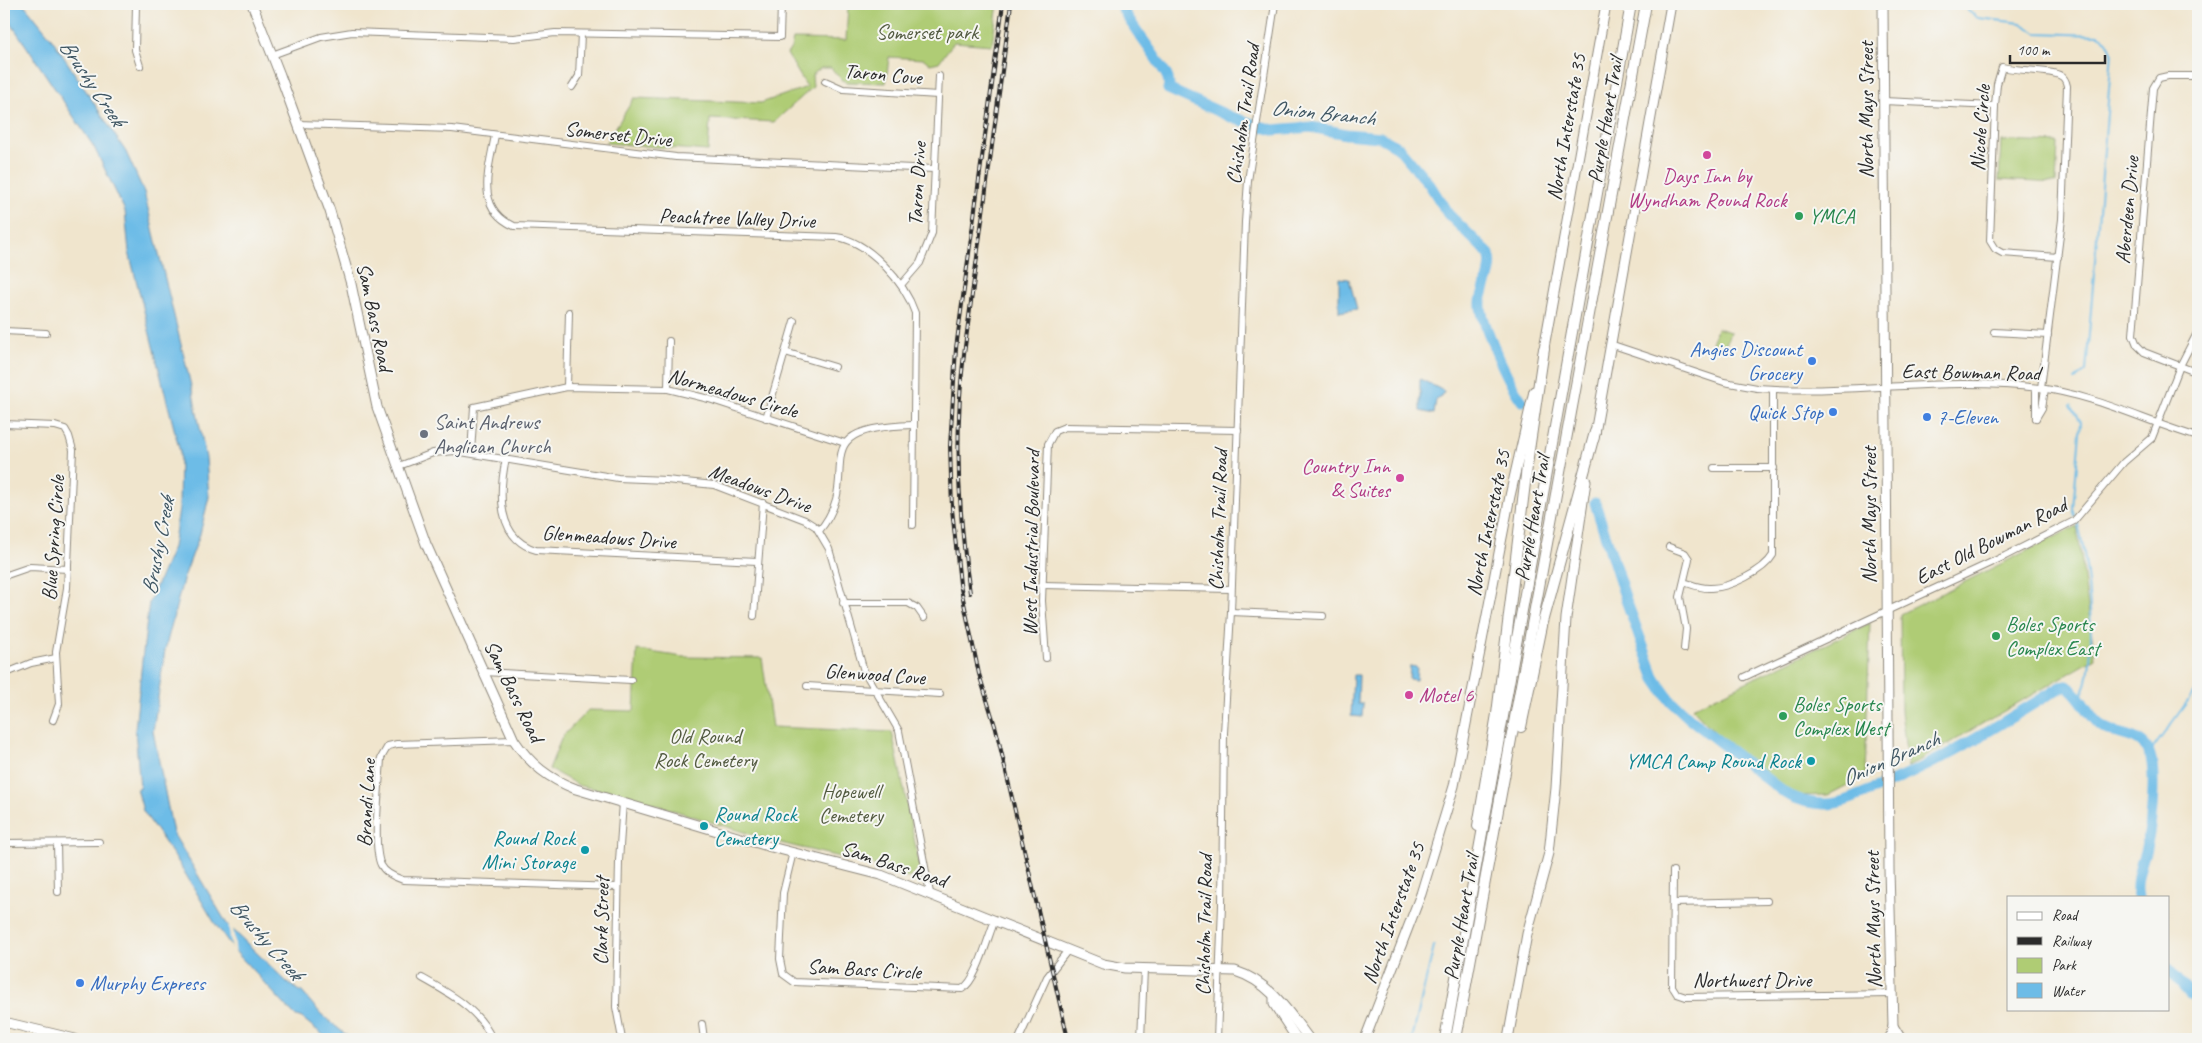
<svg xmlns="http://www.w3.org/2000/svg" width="2202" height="1043" font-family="Caveat,sans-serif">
	<rect width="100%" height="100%" fill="#f6f6f2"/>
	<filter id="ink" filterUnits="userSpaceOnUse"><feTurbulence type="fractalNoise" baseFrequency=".02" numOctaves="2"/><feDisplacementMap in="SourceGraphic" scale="10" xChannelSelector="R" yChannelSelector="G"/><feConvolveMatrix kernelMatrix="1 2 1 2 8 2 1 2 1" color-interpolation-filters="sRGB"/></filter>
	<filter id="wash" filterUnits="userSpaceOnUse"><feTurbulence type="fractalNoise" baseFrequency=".0096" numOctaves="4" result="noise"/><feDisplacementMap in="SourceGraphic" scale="20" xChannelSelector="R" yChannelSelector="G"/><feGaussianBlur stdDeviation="1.12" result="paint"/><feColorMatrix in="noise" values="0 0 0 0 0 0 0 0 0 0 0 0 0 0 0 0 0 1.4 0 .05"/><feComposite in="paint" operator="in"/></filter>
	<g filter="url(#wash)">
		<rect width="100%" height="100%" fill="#f0e5cd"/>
		<g fill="#afcc74" stroke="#6d7c50">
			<polygon points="877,4 998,4 992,45 954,42 939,62 930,64 924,59 889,57 886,83 846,82 841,79 831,68 821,68 812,75 813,87 774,122 710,119 708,151 606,143 634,98 761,103 807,87 787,54 791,48 793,39 846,40 848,6 876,7"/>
			<polygon points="2001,141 2058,143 2056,183 1999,180"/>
			<polygon points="1717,328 1730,332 1725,348 1712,343"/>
			<polygon points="2077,526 2095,658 1908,767 1901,711 1900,614"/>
			<polygon points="1870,623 1865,776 1828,795 1794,796 1769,781 1726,744 1692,708"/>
			<polygon points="637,650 683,657 762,658 772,727 892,732 920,867 909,878 878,866 776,842 618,793 580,786 549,769 562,737 588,710 634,711"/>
		</g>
		<g fill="#6dbce7" stroke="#4c7489">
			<polygon points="4,4 24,4 52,39 126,152 144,192 194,398 206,458 209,497 200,534 183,580 165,650 153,731 173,833 227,924 289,984 302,992 321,1014 351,1039 328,1039 302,1018 294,1015 234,950 214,922 179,863 143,811 137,788 140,788 135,730 142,661 149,603 173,547 179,509 180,452 129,252 125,211 94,147 4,13"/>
			<polygon points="1339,278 1349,279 1357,309 1339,312"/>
			<polygon points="1420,379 1444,391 1442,397 1436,400 1434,414 1420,411"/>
			<polygon points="1410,666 1417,667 1416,680 1409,679"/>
			<polygon points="1353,675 1359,675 1358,704 1363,704 1362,717 1351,716"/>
		</g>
		<polygon fill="#f0e5cd" points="228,922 233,926 236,956 232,951"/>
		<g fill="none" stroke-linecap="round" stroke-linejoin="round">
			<g stroke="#6dbce7" stroke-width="2">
				<path d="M1966,4l2,7 10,7 43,5 16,10 62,2c8,4 10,9 13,17l-26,319 -11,9"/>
				<polyline points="2071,405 2081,422 2073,508 2075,516"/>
				<path d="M2077,521c11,39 19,120 10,160 -1,6 -5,11 -7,18"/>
				<polyline points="2149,754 2198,687"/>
				<polyline points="1412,1039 1434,946"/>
			</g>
			<g stroke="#6dbce7" stroke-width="11">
				<path d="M1120,4c13,25 32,46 46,70 3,5 4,9 2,15l63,28 42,13 38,-3 35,7 34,3 18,10 32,38 18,29 41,40c6,16 -6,32 -8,48 -2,18 29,83 41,99"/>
				<path d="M1595,503l31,97 29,79 14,20 20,19 97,76c13,7 26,10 40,10 17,0 33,-9 48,-15 67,-26 126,-65 187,-102l6,-1c14,9 19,26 32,38 12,12 35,8 47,23 13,15 5,82 0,101 -4,15 -12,33 -8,49"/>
				<polyline points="2168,969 2190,994 2198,1000"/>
			</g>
		</g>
	</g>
	<g filter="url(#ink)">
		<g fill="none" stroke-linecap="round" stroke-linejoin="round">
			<g stroke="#8e887c" stroke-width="8">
				<g id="minor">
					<polyline points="136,4 135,50 140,66"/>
					<polyline points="272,55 321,37 352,32 514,38 555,33 780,37 781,4"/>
					<polyline points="2198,76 2168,76 2159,78 2153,88 2133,335 2137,345 2144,352 2198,373"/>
					<polyline points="825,81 843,89 938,95"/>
					<polyline points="572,87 579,76 581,34"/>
					<polyline points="1883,101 1995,106"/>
					<polyline points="298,124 452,129 676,157 934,169"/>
					<path d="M495,135c-6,35 -21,73 19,91l322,11c33,4 69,46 79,76l-2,212"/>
					<polyline points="901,285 920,263 932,233 939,76"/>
					<polyline points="4,331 46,333"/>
					<polyline points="1994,332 2048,335"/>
					<path d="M1610,344l114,38 33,6c93,7 188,-12 282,0 56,7 105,33 159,49"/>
					<polyline points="785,352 835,367"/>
					<polyline points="567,387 569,312"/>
					<path d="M2041,388l21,-169 5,-133c-1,-5 -2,-8 -6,-10 -8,-6 -45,-5 -59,-9l-5,17 -2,22 -5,135 5,8 7,4 56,4"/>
					<polyline points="668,389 669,341"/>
					<polyline points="766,418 794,321"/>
					<polyline points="2036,418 2042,408 2045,389"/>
					<polyline points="2036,418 2036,388"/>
					<polyline points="4,424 55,426 65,429 69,436 73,450 67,588 56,652 59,704 53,720"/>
					<polyline points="471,452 474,407 567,387 668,389 709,399 845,443"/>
					<path d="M506,458c-7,33 -10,80 30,92l221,11"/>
					<polyline points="399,466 433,453 455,451 618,478 666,480 714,485 805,520 816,527 829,549 864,671 899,731 930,893"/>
					<polyline points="1714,468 1774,468"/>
					<path d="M819,531c49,-58 -23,-103 94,-106"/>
					<polyline points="1669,547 1685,553 1689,559 1680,597 1686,629 1684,649"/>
					<polyline points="4,576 30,567 68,569"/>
					<path d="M1684,582c9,3 18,7 27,6 18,0 53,-17 62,-33v-165"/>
					<polyline points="1042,585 1231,589"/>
					<polyline points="843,603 908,603 917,608 924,618"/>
					<polyline points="1231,612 1323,616"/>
					<polyline points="754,616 763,503"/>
					<polyline points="1046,658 1042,601 1048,444 1055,431 1065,427 1238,430"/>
					<polyline points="484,672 631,680"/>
					<polyline points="4,674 31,663 56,658"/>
					<polyline points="1744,677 2005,556 2074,521 2124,462 2152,438 2180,366 2198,331"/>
					<polyline points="807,686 940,694"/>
					<path d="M514,740l-117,4 -9,2 -7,12c-1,23 -9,89 0,107 4,8 13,12 22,15l215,7"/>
					<polyline points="4,843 99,842"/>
					<polyline points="57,843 58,892"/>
					<path d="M793,852l-10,41 -3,66 3,15 11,8 168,7c15,-8 26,-53 33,-69"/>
					<polyline points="1673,871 1672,986 1677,994 1686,997 1892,994"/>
					<polyline points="1673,903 1767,901"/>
					<path d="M422,978c27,15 58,32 70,61"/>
					<polyline points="702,1024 704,1039"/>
					<polyline points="622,1039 616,1007 619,861 623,802"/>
					<polyline points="1019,1039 1047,977 1068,950"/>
					<polyline points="1141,1039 1144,969"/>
					<polyline points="1217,1039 1222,905 1224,733 1231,612 1245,222 1248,181 1275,4"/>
				</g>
			</g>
			<g stroke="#8e887c" stroke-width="11">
				<g id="major">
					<path d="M252,4l28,71 50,136 21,73 26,123 49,137 88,196c16,24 35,39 62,49l195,58 110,28 222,89 22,4 110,3c35,11 53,40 74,68"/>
					<polyline points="1883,4 1889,869 1893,1026 1890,1039"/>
					<polyline points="1543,354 1606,4"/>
					<polyline points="1594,439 1671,4"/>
					<polyline points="1274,996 1274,1004 1297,1039"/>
					<polyline points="4,1022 75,1039"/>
					<polyline points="1893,1026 1901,1039"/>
					<polyline points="1365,1039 1421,894 1454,786 1510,496 1534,391"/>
					<polyline points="1508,1039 1527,934 1549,853 1556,788 1566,618 1586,481"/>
				</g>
			</g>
			<g stroke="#8e887c" stroke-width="12">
				<g id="highway">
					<polyline points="1521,727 1542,626 1595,432"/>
					<polyline points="1478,826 1497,714 1529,450 1544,349"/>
					<polyline points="1445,1039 1631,4"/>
					<polyline points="1456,1039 1646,4"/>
				</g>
			</g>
			<use href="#minor" stroke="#fff" stroke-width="6"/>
			<use href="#major" stroke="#fff" stroke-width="9"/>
			<use href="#highway" stroke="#fff" stroke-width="10"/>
			<g stroke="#2b2b2b" stroke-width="4">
				<g id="rail">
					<polyline points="1003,4 956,348 950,446 952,509 960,584 979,674 996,729 1068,1039"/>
					<path d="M970,593c-12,-80 -16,-159 -6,-239l47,-350"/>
				</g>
			</g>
			<use href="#rail" stroke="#f6f6f2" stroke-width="2" stroke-dasharray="5.5" stroke-linecap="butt"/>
		</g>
	</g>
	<g fill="#d1479c" stroke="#f6f6f2" stroke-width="2">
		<circle cx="1707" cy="155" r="5"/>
		<circle cx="1400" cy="478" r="5"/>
		<circle cx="1409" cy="695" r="5"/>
	</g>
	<g fill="#2e9e5b" stroke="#f6f6f2" stroke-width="2">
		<circle cx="1799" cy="216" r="5"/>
		<circle cx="1996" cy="636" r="5"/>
		<circle cx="1783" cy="716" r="5"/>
	</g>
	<g fill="#3f7fe0" stroke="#f6f6f2" stroke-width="2">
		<circle cx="1812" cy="361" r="5"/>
		<circle cx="1833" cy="412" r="5"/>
		<circle cx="1927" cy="417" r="5"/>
		<circle cx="80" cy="983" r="5"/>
	</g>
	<circle fill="#6b7280" stroke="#f6f6f2" stroke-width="2" cx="424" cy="434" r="5"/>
	<g fill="#0f9aa8" stroke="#f6f6f2" stroke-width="2">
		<circle cx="1811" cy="761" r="5"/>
		<circle cx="704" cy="826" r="5"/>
		<circle cx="585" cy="850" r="5"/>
	</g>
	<g text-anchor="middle" stroke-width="4" stroke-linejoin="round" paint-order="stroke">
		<g font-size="21" fill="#535b41" stroke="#f6f6f2">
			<text x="927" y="39">Somerset park</text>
			<text x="705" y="743">Old Round<tspan x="705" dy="24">Rock Cemetery</tspan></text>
			<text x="851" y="798">Hopewell<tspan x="851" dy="24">Cemetery</tspan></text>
		</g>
		<g font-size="21" fill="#2b2b2b" stroke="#f6f6f2">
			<text transform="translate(883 74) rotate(5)" y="7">Taron Cove</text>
			<text transform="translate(1866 110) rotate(-90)" y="7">North Mays Street</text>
			<text transform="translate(1243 114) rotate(-82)" y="7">Chisholm Trail Road</text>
			<text transform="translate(1605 120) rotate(-80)" y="7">Purple Heart Trail</text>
			<text transform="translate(1566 127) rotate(-80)" y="7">North Interstate 35</text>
			<text transform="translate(1980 128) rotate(-86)" y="7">Nicole Circle</text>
			<text transform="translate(618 134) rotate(6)" y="7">Somerset Drive</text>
			<text transform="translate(917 184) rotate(-87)" y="7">Taron Drive</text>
			<text transform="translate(2127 210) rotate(-85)" y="7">Aberdeen Drive</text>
			<text transform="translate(737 218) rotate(2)" y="7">Peachtree Valley Drive</text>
			<text transform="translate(375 317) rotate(78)" y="7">Sam Bass Road</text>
			<text transform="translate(1971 372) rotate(1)" y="7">East Bowman Road</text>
			<text transform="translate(733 393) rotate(16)" y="7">Normeadows Circle</text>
			<text transform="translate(760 488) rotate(20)" y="7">Meadows Drive</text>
			<text transform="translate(1869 515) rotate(-90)" y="7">North Mays Street</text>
			<text transform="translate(1532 518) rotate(-80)" y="7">Purple Heart Trail</text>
			<text transform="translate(1218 520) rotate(-88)" y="7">Chisholm Trail Road</text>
			<text transform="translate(1488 523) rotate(-78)" y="7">North Interstate 35</text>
			<text transform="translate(609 537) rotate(4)" y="7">Glenmeadows Drive</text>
			<text transform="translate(53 538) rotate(-86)" y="7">Blue Spring Circle</text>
			<text transform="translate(1991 541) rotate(-27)" y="7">East Old Bowman Road</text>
			<text transform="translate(1031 543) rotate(-89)" y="7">West Industrial Boulevard</text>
			<text transform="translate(875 674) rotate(4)" y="7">Glenwood Cove</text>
			<text transform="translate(514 691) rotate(64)" y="7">Sam Bass Road</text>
			<text transform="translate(366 803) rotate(-87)" y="7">Brandi Lane</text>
			<text transform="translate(894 864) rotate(18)" y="7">Sam Bass Road</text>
			<text transform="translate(1393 913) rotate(-70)" y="7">North Interstate 35</text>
			<text transform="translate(1461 917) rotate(-80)" y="7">Purple Heart Trail</text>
			<text transform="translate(1873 920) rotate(-91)" y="7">North Mays Street</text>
			<text transform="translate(601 921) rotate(-89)" y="7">Clark Street</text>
			<text transform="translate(1204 925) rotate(-89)" y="7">Chisholm Trail Road</text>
			<text transform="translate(864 969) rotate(3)" y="7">Sam Bass Circle</text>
			<text x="1752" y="987">Northwest Drive</text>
		</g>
		<g font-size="21" fill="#b23c85" stroke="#f6f6f2">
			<text x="1707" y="183">Days Inn by<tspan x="1707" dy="24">Wyndham Round Rock</tspan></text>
			<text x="1390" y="473" text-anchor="end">Country Inn<tspan x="1390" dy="24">&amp; Suites</tspan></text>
			<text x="1419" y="702" text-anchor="start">Motel 6</text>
		</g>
		<g font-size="21" fill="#27864d" stroke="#f6f6f2" text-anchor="start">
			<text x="1809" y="223">YMCA</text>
			<text x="2006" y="631">Boles Sports<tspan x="2006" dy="24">Complex East</tspan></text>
			<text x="1793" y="711">Boles Sports<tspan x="1793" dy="24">Complex West</tspan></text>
		</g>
		<g font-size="21" fill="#366cbe" stroke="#f6f6f2" text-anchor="end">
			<text x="1802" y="356">Angies Discount<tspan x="1802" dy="24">Grocery</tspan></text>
			<text x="1823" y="419">Quick Stop</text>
			<text x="1937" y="424" text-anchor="start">7-Eleven</text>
			<text x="90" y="990" text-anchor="start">Murphy Express</text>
		</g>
		<g font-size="21" fill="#5b616d" stroke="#f6f6f2" text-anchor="start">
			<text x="434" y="429">Saint Andrews<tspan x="434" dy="24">Anglican Church</tspan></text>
		</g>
		<g font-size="21" fill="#0d838f" stroke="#f6f6f2" text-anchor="end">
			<text x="1801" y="768">YMCA Camp Round Rock</text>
			<text x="714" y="821" text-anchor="start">Round Rock<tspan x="714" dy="24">Cemetery</tspan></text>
			<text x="575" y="845">Round Rock<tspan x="575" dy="24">Mini Storage</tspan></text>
		</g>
		<g font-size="22" font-style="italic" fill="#3f5663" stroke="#f6f6f2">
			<text transform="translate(93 82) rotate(56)" y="8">Brushy Creek</text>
			<text transform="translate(1323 112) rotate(6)" y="8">Onion Branch</text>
			<text transform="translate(157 546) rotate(-79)" y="8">Brushy Creek</text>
			<text transform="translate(1890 758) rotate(-24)" y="8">Onion Branch</text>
			<text transform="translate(267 939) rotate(49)" y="8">Brushy Creek</text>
		</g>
	</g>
	<rect width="2202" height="1043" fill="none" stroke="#f6f6f2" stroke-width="20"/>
	<rect x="2007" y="896" width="162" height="115" fill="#f6f6f2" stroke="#a5a5a2"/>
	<rect x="2017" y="912" width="25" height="8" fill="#ffffff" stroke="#a5a5a2"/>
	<text x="2052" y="920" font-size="15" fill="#2b2b2b">Road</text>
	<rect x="2017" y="937" width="25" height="8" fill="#2b2b2b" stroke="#a5a5a2"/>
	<text x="2052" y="946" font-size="15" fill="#2b2b2b">Railway</text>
	<rect x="2017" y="958" width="25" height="15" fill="#afcc74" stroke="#a5a5a2"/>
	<text x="2052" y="970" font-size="15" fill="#2b2b2b">Park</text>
	<rect x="2017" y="983" width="25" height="15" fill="#6dbce7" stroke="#a5a5a2"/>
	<text x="2052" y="996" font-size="15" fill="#2b2b2b">Water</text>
	<path d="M2010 55v8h95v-8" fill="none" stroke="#2b2b2b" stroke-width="2.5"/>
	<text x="2017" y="55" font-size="15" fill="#2b2b2b" stroke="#f6f6f2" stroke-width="4" paint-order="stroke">100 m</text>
</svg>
